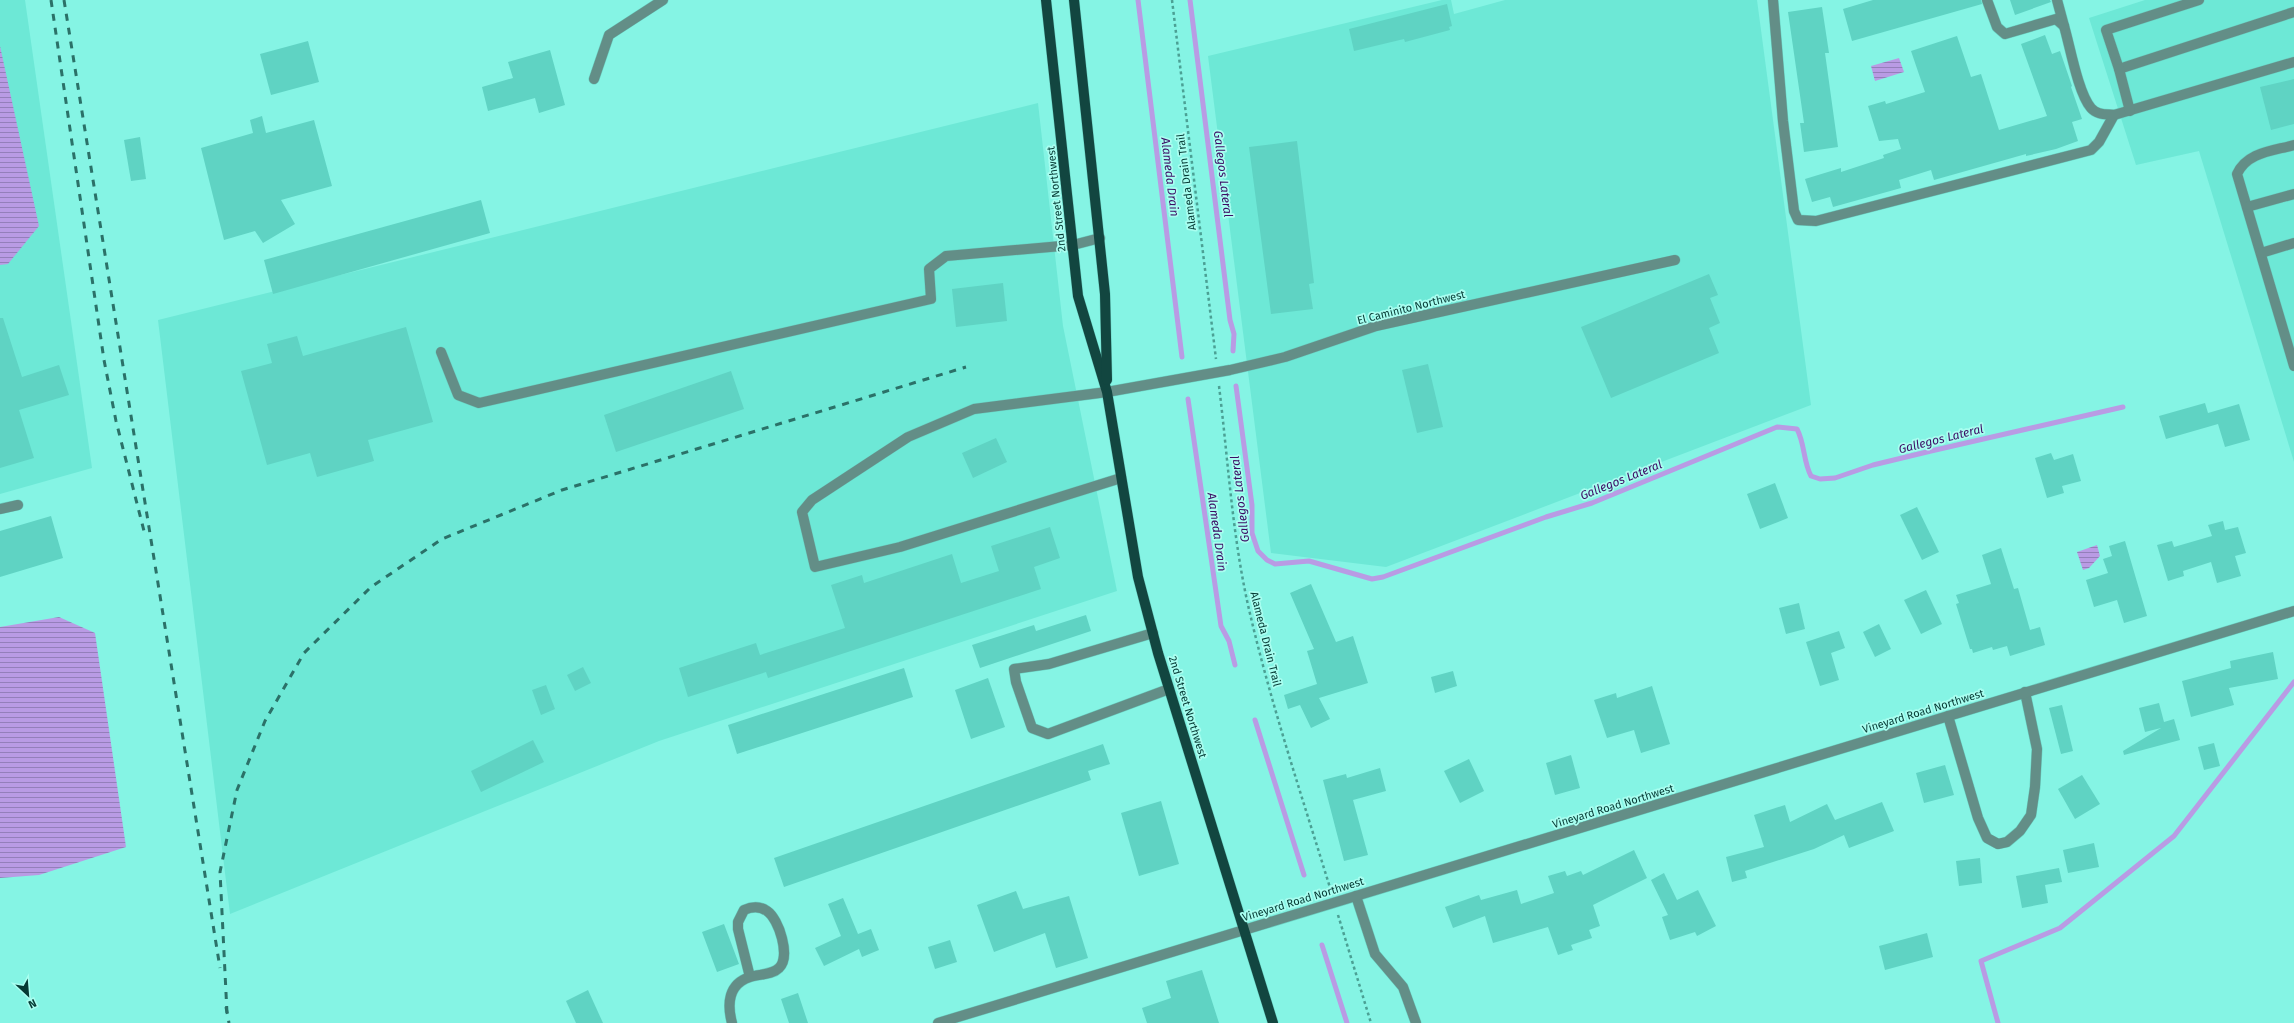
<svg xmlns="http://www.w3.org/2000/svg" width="2294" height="1023" font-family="'Fira Sans',sans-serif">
	<defs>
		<pattern id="water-rules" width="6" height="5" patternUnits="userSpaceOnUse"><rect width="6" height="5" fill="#b99be4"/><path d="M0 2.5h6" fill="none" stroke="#947fba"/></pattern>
	</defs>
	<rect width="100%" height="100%" fill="#85f4e4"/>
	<g fill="#6de8d6">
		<polygon points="0,0 25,0 92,468 0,494"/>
		<polygon points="1442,0 1451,0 1454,14 1505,0 1757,0 1811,405 1386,567 1271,553 1208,56"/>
		<polygon points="2145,0 2294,0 2294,462 2199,151 2136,165 2089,18"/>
		<polygon points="1038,103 1063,326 1117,591 659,741 230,914 158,320"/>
	</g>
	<g fill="url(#water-rules)">
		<polygon points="0,46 39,226 8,264 0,265"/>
		<polygon points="1899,58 1904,72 1875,81 1871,66"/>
		<polygon points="2097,545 2100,556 2089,568 2083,570 2077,552"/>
		<polygon points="59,617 95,633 126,847 39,875 0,878 0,627"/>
	</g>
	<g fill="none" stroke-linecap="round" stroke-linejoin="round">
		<g stroke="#b99be4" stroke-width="5">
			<polyline points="1138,0 1182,357"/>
			<polyline points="1190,0 1230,320 1234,334 1233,351"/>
			<path d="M1236,386l16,119v28l6,18 9,9 8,4 34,-3 63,18 11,-2 163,-60 46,-14 185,-76 20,2c8,15 6,32 14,47l9,3 15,-1 38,-13 58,-14 192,-44"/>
			<polyline points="1188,399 1221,626 1229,641 1235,665"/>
			<polyline points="1255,720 1304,875"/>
			<polyline points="1322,945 1347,1023"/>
			<polyline points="1998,1023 1981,961 2060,928 2174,836 2294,682"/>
		</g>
	</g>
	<g fill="#5fd3c3">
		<polygon points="1873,0 1981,0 1982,4 1852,41 1843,9"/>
		<polygon points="2010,0 2050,0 2051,2 2015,15"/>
		<polygon points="1447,4 1452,26 1449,27 1450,30 1405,42 1404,39 1354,51 1349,29"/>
		<polygon points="1822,7 1829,53 1825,53 1838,147 1804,152 1800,123 1804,123 1788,12"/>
		<polygon points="2045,35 2052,54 2060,51 2072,86 2071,87 2082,119 2072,122 2078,141 2056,149 2026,156 2026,154 1934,180 1931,170 1899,180 1901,188 1833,207 1830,197 1812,202 1805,179 1841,168 1841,172 1884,158 1883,155 1901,149 1898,139 1879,141 1868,106 1885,101 1886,104 1925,92 1911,51 1957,36 1971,77 1981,74 1999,130 2047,116 2021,44"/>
		<polygon points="308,41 319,82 271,95 260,54"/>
		<polygon points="550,50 565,105 539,113 535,98 488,111 482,87 513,78 508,62"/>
		<polygon points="2294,79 2294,124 2271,130 2260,87"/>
		<polygon points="262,116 266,133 314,120 332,186 281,200 295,224 263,243 255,231 224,240 201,148 253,133 250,120"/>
		<polygon points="140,137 146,179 131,181 124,140"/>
		<polygon points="1297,141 1314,283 1309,284 1313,309 1271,314 1249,147"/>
		<polygon points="481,200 490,233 273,294 264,260"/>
		<polygon points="1709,274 1718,295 1710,298 1720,323 1709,328 1719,353 1611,398 1581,327"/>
		<polygon points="1003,283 1007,321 956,327 952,289"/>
		<polygon points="0,318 3,318 22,377 59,365 69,395 19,410 34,458 0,468"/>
		<polygon points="406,327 433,422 368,440 374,461 317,477 310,453 267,465 241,371 272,363 267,344 297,336 303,356"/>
		<polygon points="1428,364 1443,427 1417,433 1402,370"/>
		<polygon points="731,371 744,409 616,452 604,415"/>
		<polygon points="2205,403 2208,413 2239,404 2250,440 2225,447 2218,424 2166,439 2159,416"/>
		<polygon points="996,438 1007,462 973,478 962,453"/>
		<polygon points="2051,453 2054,460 2073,454 2081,481 2062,486 2064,493 2047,498 2035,458"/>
		<polygon points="1775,483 1788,518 1760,529 1747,494"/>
		<polygon points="1917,507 1939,552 1922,560 1900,515"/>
		<polygon points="51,516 63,558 0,577 0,531"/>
		<polygon points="2223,521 2225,530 2238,527 2246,553 2235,556 2241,576 2217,583 2211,562 2183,571 2184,576 2168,581 2157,545 2172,541 2174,547 2212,536 2208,525"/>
		<polygon points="1050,527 1060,558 1034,567 1041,589 768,678 766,672 688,697 679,668 756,643 760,655 845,628 831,585 862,575 864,583 952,554 961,583 999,571 991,546"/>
		<polygon points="2125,541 2147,616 2124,623 2117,600 2094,607 2086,580 2108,573 2103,559 2112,556 2109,546"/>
		<polygon points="2001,548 2014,589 2018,588 2030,630 2040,627 2045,645 2010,656 2007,646 1993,650 1992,647 1973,653 1972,649 1970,649 1956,604 1959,603 1956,595 1991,584 1982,555"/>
		<polygon points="1311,584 1336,642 1353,636 1368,683 1319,698 1330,719 1311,728 1300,705 1288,709 1284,695 1317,684 1307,651 1314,649 1290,593"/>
		<polygon points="1926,590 1942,624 1921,634 1904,600"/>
		<polygon points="1799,603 1805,629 1786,634 1779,608"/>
		<polygon points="1086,615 1091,631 980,668 972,645 1034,625 1036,631"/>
		<polygon points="1879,624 1891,649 1875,657 1863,632"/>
		<polygon points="1839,631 1845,648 1831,653 1839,680 1820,686 1806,642"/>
		<polygon points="2273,652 2278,679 2229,688 2234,705 2191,717 2182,681 2231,668 2230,661"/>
		<polygon points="583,667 591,683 575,691 567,675"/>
		<polygon points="904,668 913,697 737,754 728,725"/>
		<polygon points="1453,671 1457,686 1435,693 1431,677"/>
		<polygon points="988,678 1005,727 971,739 955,690"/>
		<polygon points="546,685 555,709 541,715 532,690"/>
		<polygon points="1652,686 1670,744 1641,753 1634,730 1607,738 1594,700 1616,693 1617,698"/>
		<polygon points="2159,703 2164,722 2174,719 2180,740 2124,755 2123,751 2161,728 2145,732 2139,708"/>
		<polygon points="2062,705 2073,751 2061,754 2049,708"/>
		<polygon points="533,740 544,762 481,792 471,771"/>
		<polygon points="2214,743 2220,766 2204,770 2198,747"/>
		<polygon points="1103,744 1110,764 1088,771 1091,780 784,887 774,858"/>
		<polygon points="1571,755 1580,788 1555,795 1546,763"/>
		<polygon points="1469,759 1484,791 1460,803 1444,771"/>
		<polygon points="1945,765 1954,795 1924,803 1916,773"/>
		<polygon points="1380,768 1386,791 1353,800 1368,855 1344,861 1323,780 1346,774 1347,778"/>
		<polygon points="2082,775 2100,804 2075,819 2058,789"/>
		<polygon points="1161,801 1179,864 1139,876 1121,813"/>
		<polygon points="1882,802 1894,831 1849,848 1844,835 1814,849 1745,871 1747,878 1732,882 1726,857 1764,847 1754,815 1785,805 1790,822 1827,804 1835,820"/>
		<polygon points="2094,843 2099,867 2068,873 2063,850"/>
		<polygon points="1634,850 1647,878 1593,905 1600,926 1589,930 1592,938 1571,945 1573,950 1558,955 1548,927 1493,943 1485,916 1453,928 1445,907 1479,895 1481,900 1517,890 1521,904 1554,893 1548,876 1565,871 1567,876 1581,871 1583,875"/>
		<polygon points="1980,858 1982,883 1959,886 1956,861"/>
		<polygon points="2059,868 2062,882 2045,885 2048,903 2022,908 2016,876"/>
		<polygon points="1664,873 1677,900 1698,890 1716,926 1697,936 1695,932 1670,940 1662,917 1668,915 1651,880"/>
		<polygon points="1016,891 1023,909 1069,896 1088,958 1056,968 1045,933 994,952 977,905"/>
		<polygon points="843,898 858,934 871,929 879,950 862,957 859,949 824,966 815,948 841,936 828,904"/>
		<polygon points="724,924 739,964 717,972 702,932"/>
		<polygon points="1927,933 1933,957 1885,970 1879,946"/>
		<polygon points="950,940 957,962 935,969 928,947"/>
		<polygon points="1202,970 1219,1023 1147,1023 1142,1008 1171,998 1166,981"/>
		<polygon points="588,990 603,1023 576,1023 566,1001"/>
		<polygon points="798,993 808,1023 789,1023 781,999"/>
	</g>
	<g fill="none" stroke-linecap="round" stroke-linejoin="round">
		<g stroke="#6bcfc1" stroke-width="11">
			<g id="minor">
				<polyline points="1773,0 1783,121 1794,211 1798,220 1816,221 2091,150 2099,142 2114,115"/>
				<path d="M1987,0l10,27 8,7 51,-15 8,7c6,20 14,67 27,82 6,7 15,6 23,7l180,-53"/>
				<polyline points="2057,0 2064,26"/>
				<polyline points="2199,0 2106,30 2119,69 2294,12"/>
				<polyline points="2119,69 2130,111"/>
				<polyline points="594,79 609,35 663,0"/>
				<path d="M2294,145c-21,6 -47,7 -57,29l57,192"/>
				<polyline points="2247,207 2294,194"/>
				<polyline points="2261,253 2294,243"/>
				<polyline points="441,352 458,395 479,403 931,299 929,269 946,256 1073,245 1100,238"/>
				<polyline points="1121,478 900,547 815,567 802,512 812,500 908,437 974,409 1107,392 1230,370 1285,357 1376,326 1675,260"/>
				<polyline points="0,509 18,505"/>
				<polyline points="1153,633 1049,664 1014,669 1016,682 1032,728 1048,734 1169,689"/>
				<polyline points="1948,716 1978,818 1987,838 1998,844 2007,842 2020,831 2031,815 2035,787 2037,749 2025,692"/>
				<polyline points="1356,896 1375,954 1403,987 1416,1023"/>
				<path d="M732,1023c-5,-19 -4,-39 18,-46 9,-3 22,-2 29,-9 12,-11 0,-49 -12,-57 -7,-5 -14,-5 -23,-1l-6,12v7l12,48"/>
				<polyline points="938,1023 2294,611"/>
			</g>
		</g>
		<g stroke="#6bcfc1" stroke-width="11">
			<g id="major">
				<polyline points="1046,0 1078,296 1107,392 1138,577 1158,653 1273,1023"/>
				<polyline points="1074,0 1105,294 1107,380"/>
			</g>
		</g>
		<g stroke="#4ba094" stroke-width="2.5" stroke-dasharray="3 3" stroke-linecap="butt">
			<polyline points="1172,0 1216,359"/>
			<path d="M1219,386c9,73 13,147 29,219 22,97 54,191 83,286"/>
			<polyline points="1338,915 1371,1023"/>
		</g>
		<use href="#minor" stroke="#638e87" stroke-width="10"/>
		<use href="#major" stroke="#124640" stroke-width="10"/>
		<g stroke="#2b7168" stroke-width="3" stroke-dasharray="7 7" stroke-linecap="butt">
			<polyline points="51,0 104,360 116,421 145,535"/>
			<polyline points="64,0 220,968"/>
			<polyline points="226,1007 229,1023"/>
			<polyline points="227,1013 220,872 237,790 265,721 304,653 371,587 442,539 562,490 966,367"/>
		</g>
	</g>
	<g text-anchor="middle" stroke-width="3.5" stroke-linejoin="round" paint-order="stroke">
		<g font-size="11" fill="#053a34" stroke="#a9fef0">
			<text transform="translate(1186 182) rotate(-97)" y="4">Alameda Drain Trail</text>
			<text transform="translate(1056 199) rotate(-96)" y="4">2nd Street Northwest</text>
			<text transform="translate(1411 307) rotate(-14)" y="4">El Caminito Northwest</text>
			<text transform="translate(1266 639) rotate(76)" y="4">Alameda Drain Trail</text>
			<text transform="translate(1188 707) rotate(73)" y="4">2nd Street Northwest</text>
			<text transform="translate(1923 711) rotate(-17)" y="4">Vineyard Road Northwest</text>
			<text transform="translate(1613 806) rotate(-17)" y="4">Vineyard Road Northwest</text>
			<text transform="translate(1303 899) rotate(-17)" y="4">Vineyard Road Northwest</text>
		</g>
		<g font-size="12" font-style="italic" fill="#3c0d64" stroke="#a9fef0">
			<text transform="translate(1223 174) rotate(83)" y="4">Gallegos Lateral</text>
			<text transform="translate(1170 177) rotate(83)" y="4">Alameda Drain</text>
			<text transform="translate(1941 439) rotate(-14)" y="4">Gallegos Lateral</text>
			<text transform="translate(1621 480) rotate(-22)" y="4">Gallegos Lateral</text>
			<text transform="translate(1240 499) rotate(-97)" y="4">Gallegos Lateral</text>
			<text transform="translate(1217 532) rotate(82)" y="4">Alameda Drain</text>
		</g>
	</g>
	<g transform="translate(28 995) rotate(154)" stroke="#a9fef0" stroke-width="3" paint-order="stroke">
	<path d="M0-3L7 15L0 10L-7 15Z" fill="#053a34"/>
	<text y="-6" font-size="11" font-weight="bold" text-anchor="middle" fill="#053a34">N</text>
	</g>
</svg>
